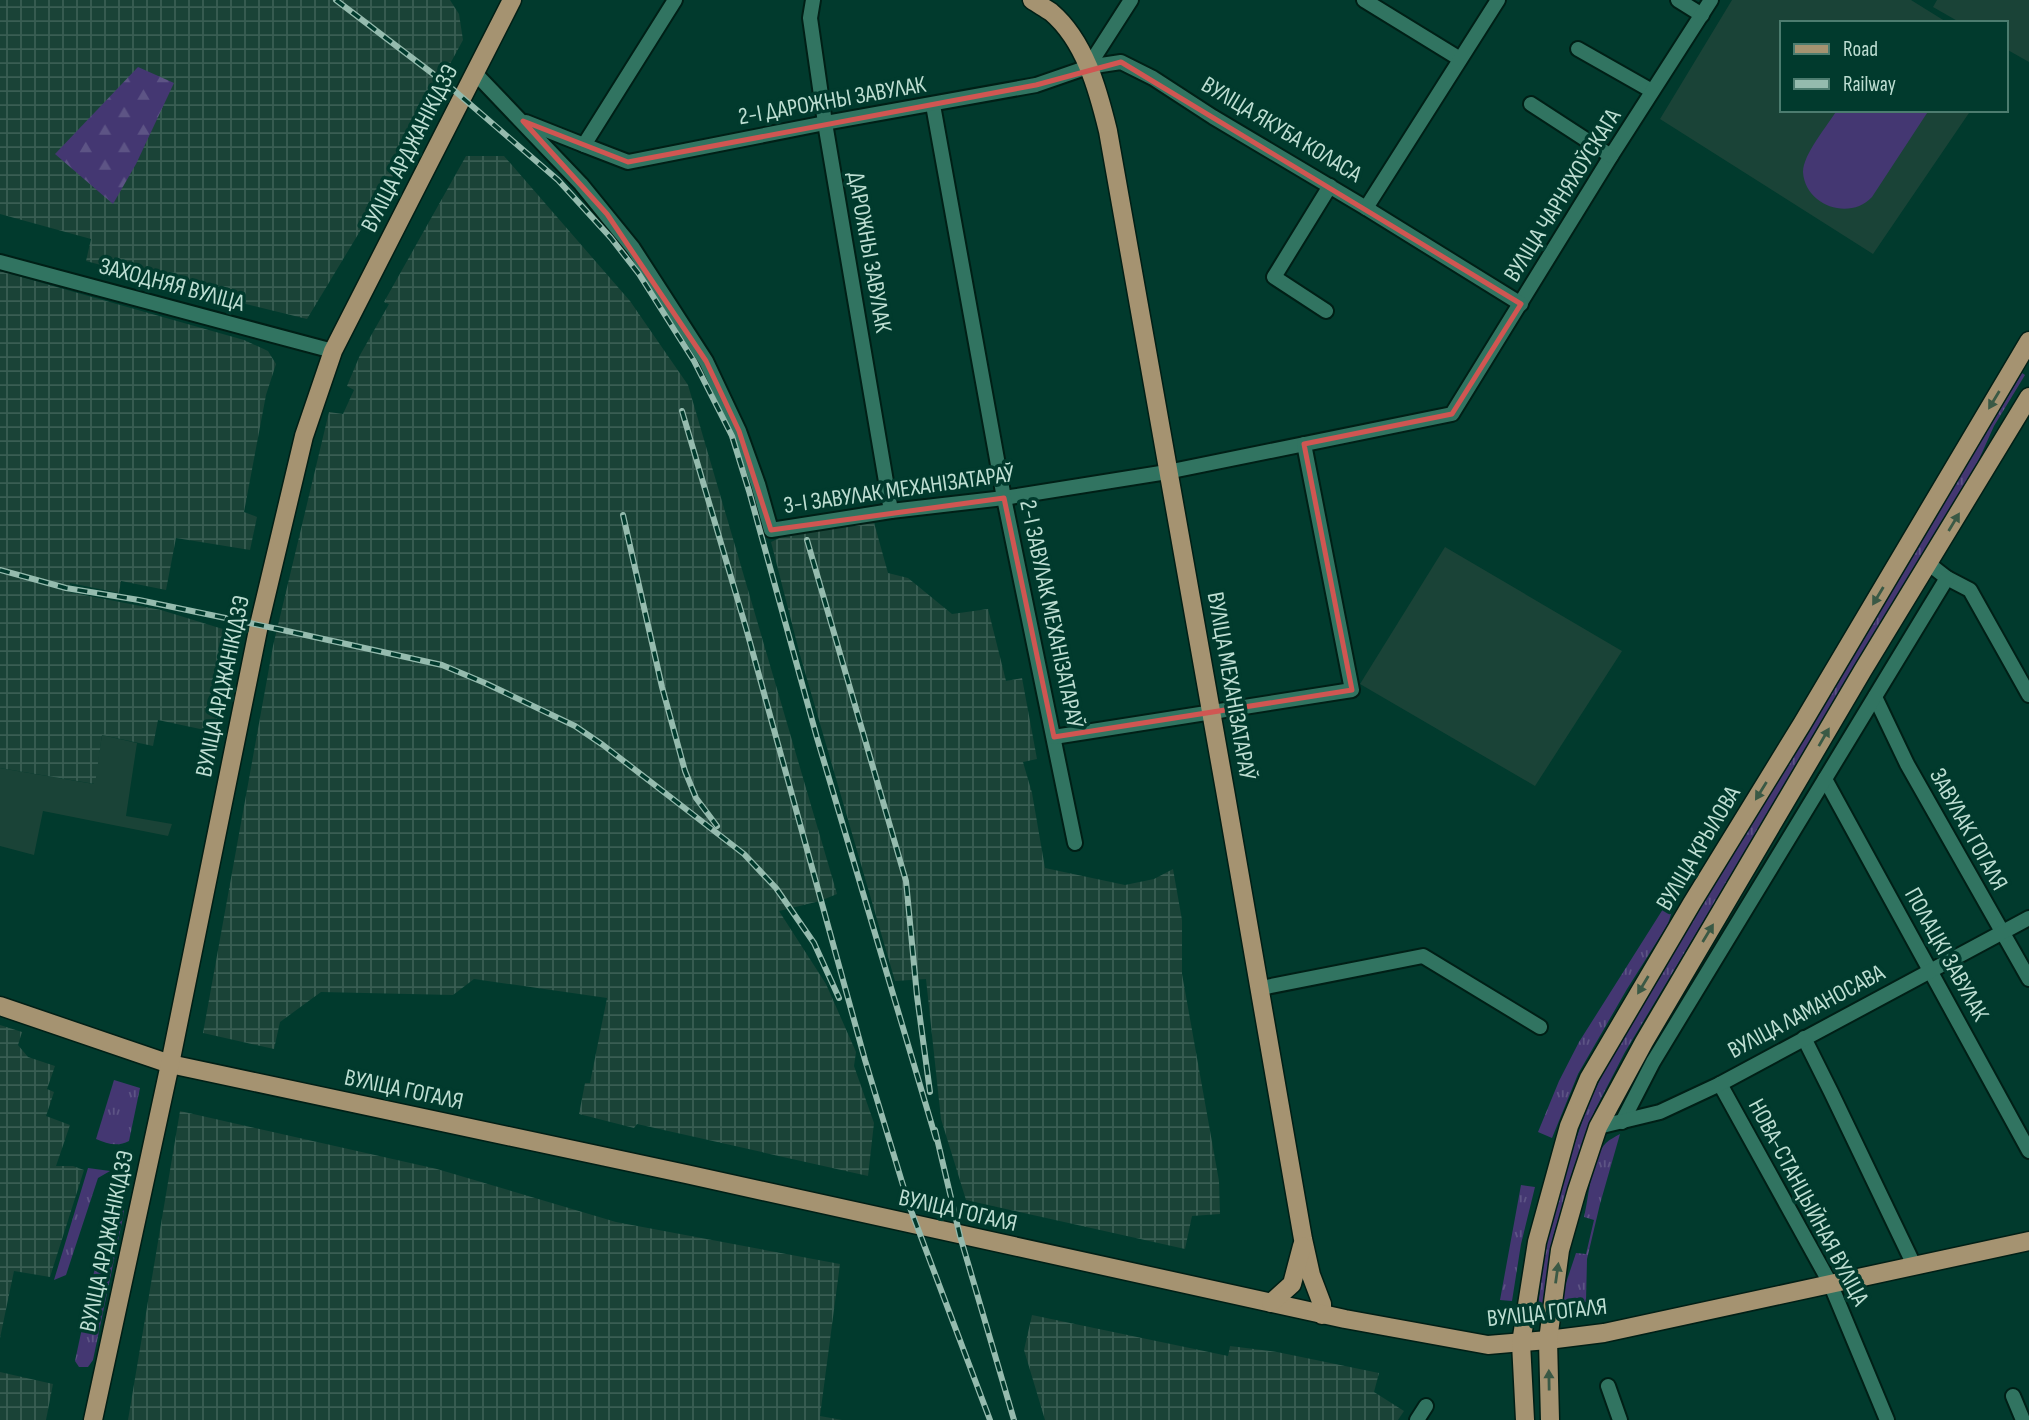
<svg xmlns="http://www.w3.org/2000/svg" width="2029" height="1420" font-family="'Sofia Sans Condensed',sans-serif">
	<defs>
		<pattern id="industrial-grid" width="8" height="8" patternUnits="userSpaceOnUse" patternTransform="scale(1.75)"><rect width="8" height="8" fill="#1a4337"/><path d="M0 4h8M4 0v8" fill="none" stroke="#395e53"/></pattern>
		<pattern id="grass-tufts" width="24" height="20" patternUnits="userSpaceOnUse" patternTransform="scale(1.75)"><rect width="24" height="20" fill="#443772"/><path d="M3 7l-1-3M5 7V3M7 7l1-3M15 17l-1-3M17 17v-4M19 17l1-3" fill="none" stroke="#5d5485"/></pattern>
		<pattern id="forest-firs" width="22" height="20" patternUnits="userSpaceOnUse" patternTransform="scale(1.75)"><rect width="22" height="20" fill="#443772"/><path d="M5 1l3.5 6h-7zM16 11l3.5 6h-7z" fill="#5d5485"/></pattern>
	</defs>
	<rect width="100%" height="100%" fill="#013a2d"/>
	<g fill="#1a4337">
		<polygon points="1732,0 1911,0 1948,23 1782,23 1782,110 1971,110 1873,254 1660,119"/>
		<polygon points="1937,0 2029,0 2029,62 2006,49 2006,23 1961,23 1933,7"/>
		<polygon points="1445,547 1622,651 1535,786 1360,684"/>
		<polygon points="102,735 137,743 126,816 172,824 168,836 43,811 34,855 0,846 0,768 94,784"/>
	</g>
	<g fill="url(#industrial-grid)">
		<polygon points="0,0 450,0 459,14 463,40 438,86 406,155 307,319 192,291 157,280 86,261 91,239 0,214"/>
		<polygon points="466,156 504,156 630,301 688,385 837,894 820,901 779,911 826,984 856,1052 854,1066 874,1123 868,1176 637,1124 634,1128 579,1114 585,1083 590,1083 607,998 474,979 453,995 321,992 280,1022 274,1049 203,1033 273,646 329,412 343,414 354,390 347,386 360,355 389,304 384,302"/>
		<polygon points="0,271 244,340 268,351 276,364 266,395 244,512 257,517 250,550 176,538 166,590 121,581 119,593 70,583 69,592 161,610 239,634 219,733 158,720 153,746 102,735 95,784 0,768"/>
		<polygon points="873,519 888,573 908,578 952,614 988,609 1006,681 1022,678 1037,759 1023,762 1032,793 1045,868 1125,885 1154,879 1173,869 1182,920 1182,974 1219,1181 1220,1214 1192,1216 1185,1249 966,1200 941,1119 926,979 895,981 800,655 771,542 792,532"/>
		<polygon points="0,1025 22,1032 18,1045 28,1057 55,1066 47,1089 54,1092 46,1116 70,1125 56,1166 73,1166 84,1170 50,1277 14,1271 0,1338"/>
		<polygon points="180,1111 437,1169 616,1222 840,1264 820,1416 842,1420 128,1420"/>
		<polygon points="1032,1315 1228,1356 1230,1346 1277,1352 1379,1373 1374,1392 1404,1411 1398,1420 1045,1420 1024,1350"/>
		<polygon points="0,1372 53,1384 46,1420 0,1420"/>
	</g>
	<g fill="url(#grass-tufts)">
		<polygon points="2022,373 2025,375 1994,426 1976,466 1625,1052 1595,1110 1573,1170 1553,1237 1543,1316 1540,1320 1537,1316 1546,1237 1566,1168 1588,1105 1614,1050"/>
		<polygon points="1670,898 1672,911 1668,924 1627,989 1578,1074 1552,1138 1538,1132 1559,1081 1579,1042"/>
		<path d="M114,1080l26,8 -11,53c-11,6 -22,3 -33,-2z"/>
		<path d="M1620,1134l-20,70 -13,55 -1,43 -22,2 -1,-12 13,-39 10,1 8,-34 -10,-3c5,-20 7,-60 22,-74 4,-4 9,-6 14,-9z"/>
		<polygon points="88,1168 110,1171 98,1178 66,1275 54,1280"/>
		<polygon points="1521,1185 1535,1187 1521,1244 1512,1301 1500,1300"/>
		<polygon points="114,1206 119,1207 124,1210 123,1217 93,1360 88,1367 79,1367 75,1361 97,1258"/>
	</g>
	<polygon fill="url(#forest-firs)" points="138,67 174,83 136,164 113,204 55,154"/>
	<path fill="#443772" d="M1837,110h92l-57,87c-22,24 -67,9 -69,-25 0,-18 25,-47 34,-62z"/>
	<g fill="none" stroke-linecap="round" stroke-linejoin="round">
		<g stroke="#001f16" stroke-width="18">
			<g id="minor">
				<polyline points="813,0 810,18 825,123 891,511"/>
				<polyline points="1364,0 1460,59"/>
				<polyline points="1678,0 1702,15"/>
				<polyline points="1578,49 1652,91"/>
				<polyline points="1088,67 1131,0"/>
				<polyline points="475,73 581,184 633,248 706,361 739,431 758,484 771,530 891,511 1004,498 1167,472 1452,414 1611,156 1711,0"/>
				<polyline points="1531,104 1611,156"/>
				<polyline points="933,105 1004,498 1075,843"/>
				<polyline points="526,122 584,145 675,0"/>
				<polyline points="584,145 628,162 825,123 1036,85 1088,67 1121,62 1153,78 1213,117 1366,208 1521,304"/>
				<polyline points="1366,208 1498,0"/>
				<polyline points="0,262 333,351"/>
				<polyline points="1326,311 1274,277 1330,186"/>
				<polyline points="1929,564 1947,578 1970,590 2029,695"/>
				<polyline points="1875,697 1907,764 2029,979"/>
				<polyline points="1054,737 1352,690 1304,444"/>
				<polyline points="1825,779 2029,1151"/>
				<polyline points="1261,988 1423,956 1540,1027"/>
				<polyline points="1804,1038 1831,1092 1914,1265"/>
				<polyline points="1720,1084 1830,1283 1887,1420"/>
				<polyline points="1622,1122 1653,1062 1947,578"/>
				<polyline points="1598,1127 1660,1112 1720,1084 2029,918"/>
				<polyline points="1608,1386 1620,1420"/>
				<polyline points="2013,1396 2023,1420"/>
				<polyline points="1417,1420 1426,1406"/>
			</g>
		</g>
		<g stroke="#001f16" stroke-width="21">
			<g id="major">
				<path d="M1032,0c6,4 13,8 19,12 34,29 47,78 57,119 64,370 133,738 195,1108l8,36 11,29v11"/>
				<polyline points="0,1006 170,1064 686,1174 1345,1319 1488,1345 1548,1340 1604,1333 2029,1241"/>
				<polyline points="1271,1303 1292,1284 1302,1246"/>
				<polyline points="93,1420 170,1064 259,625 304,436 333,351 512,0"/>
				<polyline points="1525,1420 1521,1343 1537,1242 1569,1126 1589,1078 1692,903 1802,724 2029,341"/>
				<polyline points="1550,1420 1548,1340 1560,1250 1577,1190 1598,1127 1644,1042 1863,670 2029,397"/>
			</g>
		</g>
		<use href="#minor" stroke="#317461" stroke-width="14"/>
		<use href="#major" stroke="#a59371" stroke-width="18"/>
		<g stroke="#95bbae" stroke-width="6">
			<g id="rail">
				<polyline points="336,0 449,86 558,180 611,238 639,274 694,361 732,436 749,491 817,738 936,1139"/>
				<polyline points="682,411 746,628 865,1060 909,1205 990,1420"/>
				<polyline points="623,515 662,687 685,771 696,798 717,826"/>
				<polyline points="807,540 906,881 917,996 930,1092"/>
				<polyline points="0,570 66,588 139,600 278,629 442,665 485,683 575,726 603,745 744,854 776,888 814,943 839,998"/>
				<polyline points="935,1130 960,1236 1014,1420"/>
			</g>
		</g>
		<use href="#rail" stroke="#013a2d" stroke-width="3.5" stroke-dasharray="10" stroke-linecap="butt"/>
	</g>
	<defs><path id="oneway-solid" d="M-6-.8H1V-3.2L6.5 0L1 3.2V.8H-6Z" transform="scale(1.75)"/></defs>
	<g fill="#3a5945">
		<use href="#oneway-solid" transform="translate(1994 400) rotate(121)"/>
		<use href="#oneway-solid" transform="translate(1954 522) rotate(-59)"/>
		<use href="#oneway-solid" transform="translate(1878 596) rotate(121)"/>
		<use href="#oneway-solid" transform="translate(1824 737) rotate(-60)"/>
		<use href="#oneway-solid" transform="translate(1761 791) rotate(122)"/>
		<use href="#oneway-solid" transform="translate(1708 933) rotate(-59)"/>
		<use href="#oneway-solid" transform="translate(1643 985) rotate(121)"/>
		<use href="#oneway-solid" transform="translate(1557 1273) rotate(-82)"/>
		<use href="#oneway-solid" transform="translate(1549 1380) rotate(-91)"/>
	</g>
	<path fill="none" stroke="#d05652" stroke-width="5" stroke-linejoin="round" d="M1121,62l400,242 -69,110 -148,30 48,246 -298,47 -50,-239 -233,32 -32,-99 -33,-70 -99,-147 -84,-93 105,41 408,-77z"/>
	<g text-anchor="middle" stroke-width="7" stroke-linejoin="round" paint-order="stroke">
		<g font-size="24" fill="#bdded2" stroke="#013a2d">
			<text transform="translate(832 100) rotate(-10)" y="8">2-І ДАРОЖНЫ ЗАВУЛАК</text>
			<text transform="translate(1282 129) rotate(31)" y="8">ВУЛІЦА ЯКУБА КОЛАСА</text>
			<text transform="translate(409 148) rotate(-63)" y="8">ВУЛІЦА АРДЖАНІКІДЗЭ</text>
			<text transform="translate(1562 195) rotate(-58)" y="8">ВУЛІЦА ЧАРНЯХОЎСКАГА</text>
			<text transform="translate(870 252) rotate(80)" y="8">ДАРОЖНЫ ЗАВУЛАК</text>
			<text transform="translate(172 284) rotate(15)" y="8">ЗАХОДНЯЯ ВУЛІЦА</text>
			<text transform="translate(899 489) rotate(-8)" y="8">3-І ЗАВУЛАК МЕХАНІЗАТАРАЎ</text>
			<text transform="translate(1052 614) rotate(78)" y="8">2-І ЗАВУЛАК МЕХАНІЗАТАРАЎ</text>
			<text transform="translate(222 686) rotate(-78)" y="8">ВУЛІЦА АРДЖАНІКІДЗЭ</text>
			<text transform="translate(1232 686) rotate(80)" y="8">ВУЛІЦА МЕХАНІЗАТАРАЎ</text>
			<text transform="translate(1969 829) rotate(61)" y="8">ЗАВУЛАК ГОГАЛЯ</text>
			<text transform="translate(1698 848) rotate(-59)" y="8">ВУЛІЦА КРЫЛОВА</text>
			<text transform="translate(1947 954) rotate(61)" y="8">ПОЛАЦКІ ЗАВУЛАК</text>
			<text transform="translate(1806 1011) rotate(-28)" y="8">ВУЛІЦА ЛАМАНОСАВА</text>
			<text transform="translate(404 1089) rotate(12)" y="8">ВУЛІЦА ГОГАЛЯ</text>
			<text transform="translate(1809 1202) rotate(62)" y="8">НОВА-СТАНЦЫЙНАЯ ВУЛІЦА</text>
			<text transform="translate(958 1210) rotate(13)" y="8">ВУЛІЦА ГОГАЛЯ</text>
			<text transform="translate(106 1241) rotate(-78)" y="8">ВУЛІЦА АРДЖАНІКІДЗЭ</text>
			<text transform="translate(1547 1312) rotate(-6)" y="8">ВУЛІЦА ГОГАЛЯ</text>
		</g>
	</g>
	<rect x="1780" y="21" width="228" height="91" fill="#013a2d" stroke="#4c7c6f" stroke-width="2"/>
	<rect x="1794" y="44" width="35" height="10" fill="#a59371" stroke="#4c7c6f" stroke-width="2"/>
	<text x="1843" y="56" font-size="21" fill="#bdded2">Road</text>
	<rect x="1794" y="79" width="35" height="10" fill="#95bbae" stroke="#4c7c6f" stroke-width="2"/>
	<text x="1843" y="91" font-size="21" fill="#bdded2">Railway</text>
</svg>
